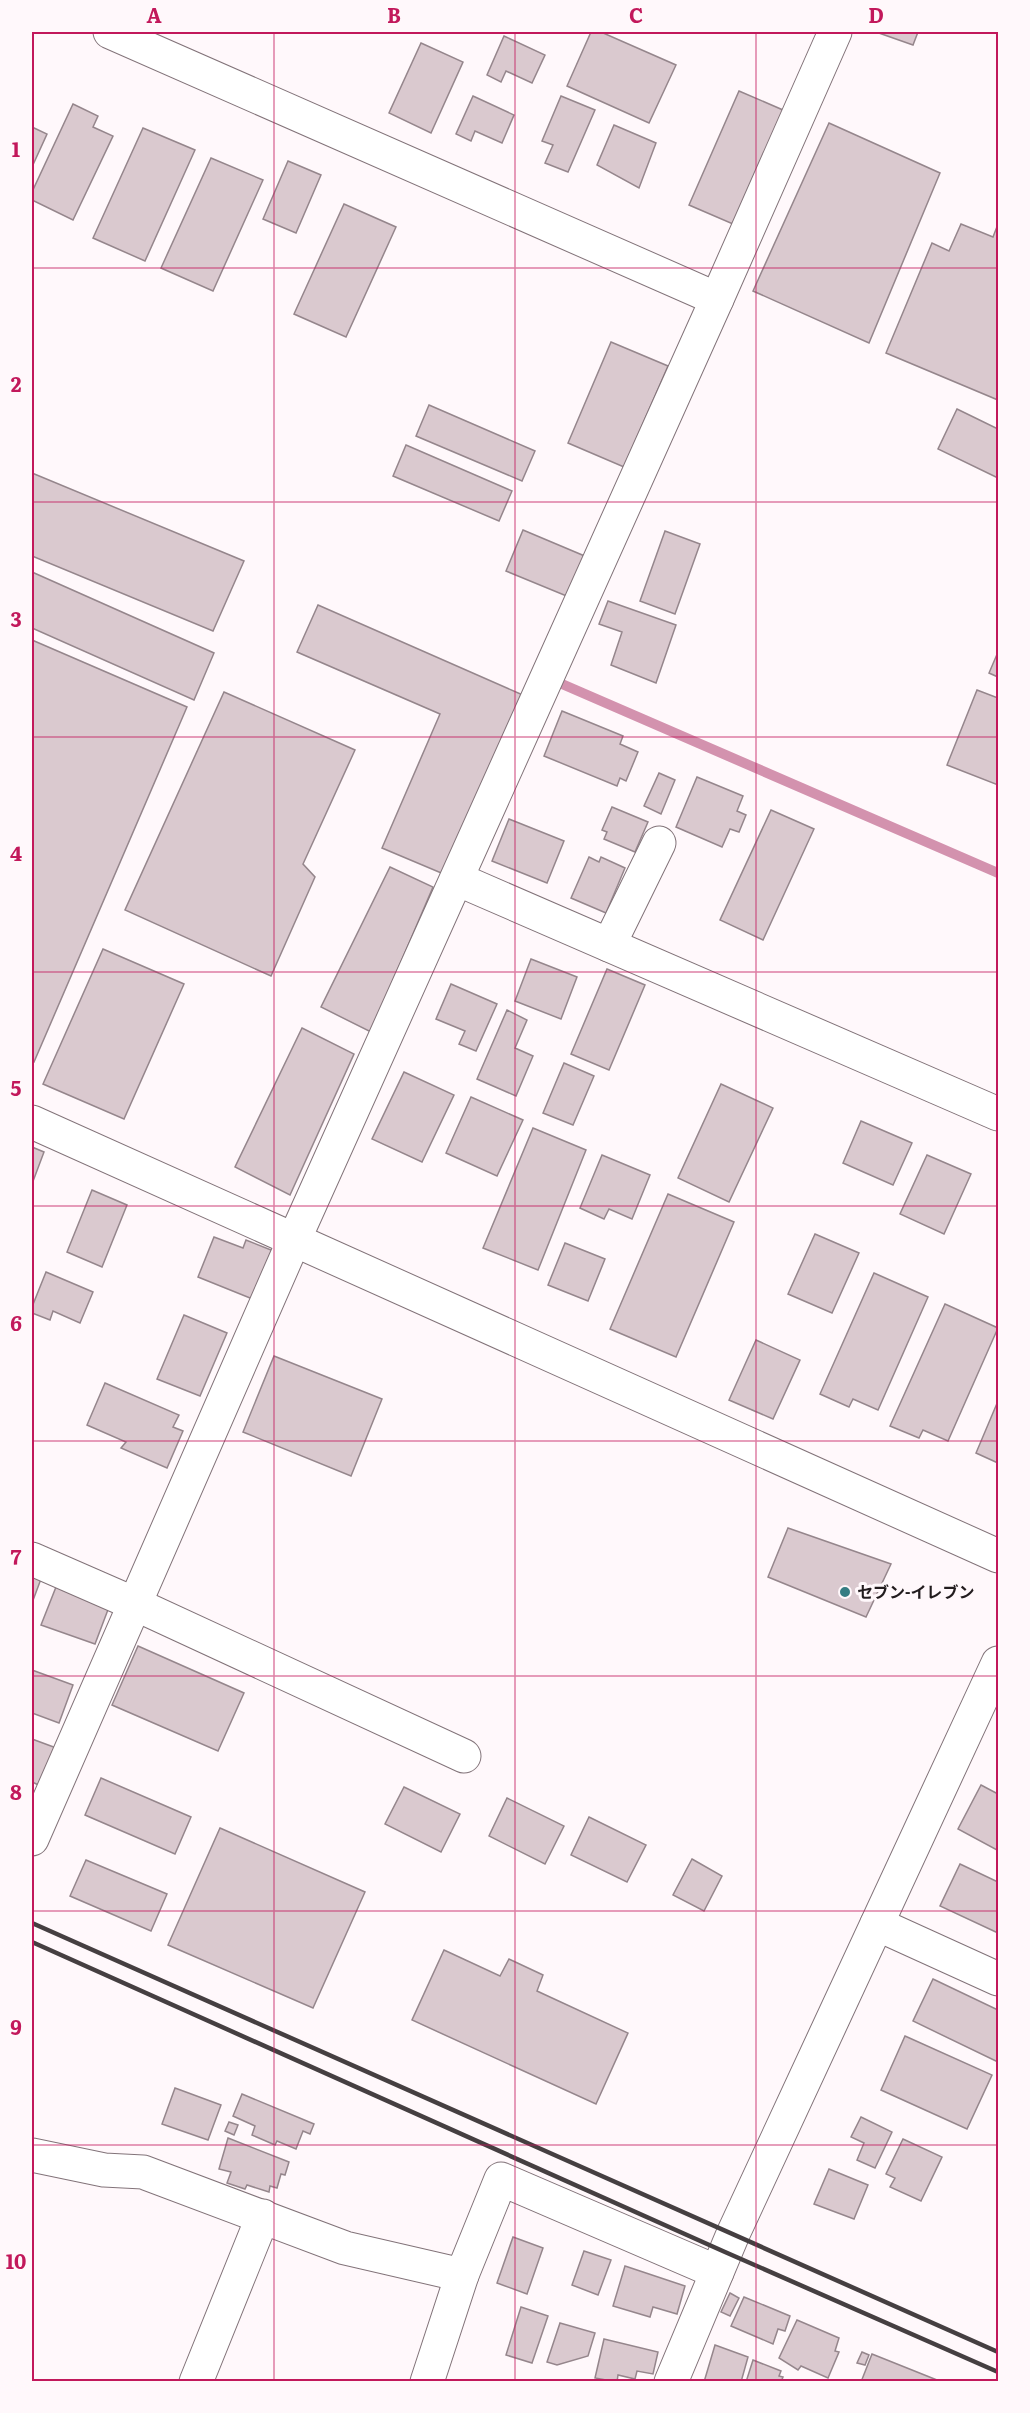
<svg xmlns="http://www.w3.org/2000/svg" width="1030" height="2413" font-family="Literata,'Noto Sans JP',serif">
	<rect width="100%" height="100%" fill="#fff8fb"/>
	<g fill="none" stroke-linecap="round" stroke-linejoin="round">
		<polyline stroke="#d392ae" stroke-width="10" points="562,684 998,873"/>
	</g>
	<g fill="#dac9cf" stroke="#95868c" stroke-width="1.5">
		<polygon points="591,32 601,32 676,65 649,123 567,86"/>
		<polygon points="876,32 918,32 913,45"/>
		<polygon points="504,36 545,55 532,83 506,71 501,82 487,75"/>
		<polygon points="421,43 463,62 431,133 389,113"/>
		<polygon points="739,91 783,110 733,224 689,205"/>
		<polygon points="473,96 514,115 502,143 475,131 471,141 456,134"/>
		<polygon points="561,96 595,110 568,172 545,163 553,145 542,141"/>
		<polygon points="73,104 98,116 93,127 113,136 73,220 32,200 32,192"/>
		<polygon points="829,123 940,173 869,343 753,291"/>
		<polygon points="614,125 656,143 639,188 597,165"/>
		<polygon points="32,127 47,134 32,167"/>
		<polygon points="143,128 195,150 145,261 93,238"/>
		<polygon points="211,158 263,180 213,291 161,268"/>
		<polygon points="288,161 321,175 296,233 263,219"/>
		<polygon points="344,204 396,227 346,337 294,314"/>
		<polygon points="961,224 993,237 998,224 998,400 886,353 932,243 949,251"/>
		<polygon points="611,342 668,366 624,467 568,443"/>
		<polygon points="429,405 535,451 522,481 416,436"/>
		<polygon points="957,409 998,429 998,478 938,449"/>
		<polygon points="406,445 512,491 499,521 393,476"/>
		<polygon points="32,473 244,561 213,631 32,556"/>
		<polygon points="523,530 587,557 569,597 506,571"/>
		<polygon points="665,531 700,544 675,614 640,601"/>
		<polygon points="32,572 214,653 194,700 32,628"/>
		<polygon points="608,601 676,625 656,683 611,665 622,632 599,624"/>
		<polygon points="318,605 525,696 446,875 382,848 440,714 297,652"/>
		<polygon points="32,640 187,707 34,1062 32,1061"/>
		<polygon points="998,652 998,677 989,673"/>
		<polygon points="977,690 998,698 998,785 947,765"/>
		<polygon points="224,692 355,750 303,864 315,877 271,976 125,910"/>
		<polygon points="562,711 623,736 620,744 638,752 626,781 620,778 617,786 544,756"/>
		<polygon points="659,773 675,780 661,814 644,806"/>
		<polygon points="697,777 743,796 737,811 746,815 739,832 730,829 722,847 676,827"/>
		<polygon points="612,807 648,822 635,852 604,839 607,832 602,830"/>
		<polygon points="771,810 814,829 763,940 720,920"/>
		<polygon points="509,819 564,841 547,883 492,861"/>
		<polygon points="589,857 599,862 601,857 625,868 606,913 571,898"/>
		<polygon points="390,867 433,887 371,1032 321,1007"/>
		<polygon points="103,949 184,984 124,1119 43,1084"/>
		<polygon points="531,959 577,977 561,1019 515,1001"/>
		<polygon points="607,969 645,985 609,1070 571,1054"/>
		<polygon points="451,984 497,1004 476,1051 459,1044 465,1031 436,1019"/>
		<polygon points="507,1010 527,1020 515,1048 533,1056 516,1096 477,1079"/>
		<polygon points="302,1028 354,1054 290,1195 235,1167"/>
		<polygon points="564,1063 594,1076 573,1125 543,1113"/>
		<polygon points="404,1072 454,1095 422,1162 372,1139"/>
		<polygon points="721,1084 773,1108 729,1202 678,1178"/>
		<polygon points="471,1097 523,1120 497,1176 446,1153"/>
		<polygon points="861,1121 912,1143 893,1185 843,1163"/>
		<polygon points="533,1128 586,1150 538,1270 483,1248"/>
		<polygon points="32,1147 44,1152 32,1184"/>
		<polygon points="602,1155 650,1175 632,1219 609,1209 604,1219 580,1208"/>
		<polygon points="927,1155 971,1174 944,1234 900,1214"/>
		<polygon points="92,1190 127,1205 102,1267 67,1252"/>
		<polygon points="668,1194 734,1222 676,1357 610,1329"/>
		<polygon points="815,1234 859,1253 832,1313 788,1294"/>
		<polygon points="214,1237 243,1248 246,1240 276,1252 255,1300 198,1277"/>
		<polygon points="565,1243 605,1259 588,1301 548,1285"/>
		<polygon points="46,1272 93,1292 80,1323 53,1311 50,1320 32,1313 32,1307"/>
		<polygon points="874,1273 928,1297 878,1410 853,1399 849,1407 820,1394"/>
		<polygon points="945,1304 998,1328 948,1441 923,1430 919,1438 890,1426"/>
		<polygon points="184,1315 227,1333 200,1396 157,1379"/>
		<polygon points="756,1340 800,1360 773,1419 729,1400"/>
		<polygon points="274,1356 382,1399 351,1476 243,1432"/>
		<polygon points="105,1383 179,1415 173,1427 183,1431 167,1468 121,1448 126,1442 87,1425"/>
		<polygon points="998,1401 998,1463 976,1453"/>
		<polygon points="788,1528 891,1564 866,1617 768,1577"/>
		<polygon points="32,1575 41,1579 32,1603"/>
		<polygon points="56,1587 109,1607 95,1644 41,1625"/>
		<polygon points="138,1646 244,1693 218,1751 112,1705"/>
		<polygon points="32,1670 73,1685 59,1723 32,1713"/>
		<polygon points="32,1739 59,1749 45,1788 32,1782"/>
		<polygon points="101,1778 191,1817 175,1854 85,1815"/>
		<polygon points="981,1785 998,1794 997,1850 958,1829"/>
		<polygon points="404,1787 460,1814 441,1852 385,1824"/>
		<polygon points="507,1798 564,1826 545,1864 489,1836"/>
		<polygon points="589,1817 646,1845 627,1882 571,1855"/>
		<polygon points="220,1828 365,1892 313,2008 168,1945"/>
		<polygon points="692,1859 722,1876 704,1911 673,1895"/>
		<polygon points="86,1860 167,1894 151,1931 70,1896"/>
		<polygon points="960,1864 998,1882 998,1933 940,1906"/>
		<polygon points="444,1950 500,1976 509,1959 543,1975 537,1991 628,2033 596,2104 412,2020"/>
		<polygon points="933,1979 998,2010 998,2062 913,2021"/>
		<polygon points="905,2036 992,2075 967,2129 881,2090"/>
		<polygon points="175,2088 221,2105 208,2140 162,2124"/>
		<polygon points="242,2094 314,2124 310,2134 303,2131 296,2149 277,2141 275,2145 252,2135 255,2126 233,2116"/>
		<polygon points="861,2117 892,2132 875,2168 857,2160 864,2143 851,2137"/>
		<polygon points="229,2122 238,2125 234,2135 225,2131"/>
		<polygon points="228,2138 289,2162 285,2175 281,2174 277,2188 270,2186 269,2192 247,2185 245,2189 227,2183 231,2172 219,2169"/>
		<polygon points="903,2139 942,2157 921,2201 890,2187 895,2178 886,2174"/>
		<polygon points="829,2169 868,2185 854,2219 814,2204"/>
		<polygon points="513,2237 543,2248 527,2294 497,2283"/>
		<polygon points="584,2251 611,2260 598,2295 572,2285"/>
		<polygon points="625,2266 685,2286 677,2314 653,2307 650,2317 613,2306"/>
		<polygon points="730,2293 739,2298 730,2316 721,2312"/>
		<polygon points="744,2297 790,2316 785,2331 778,2329 773,2344 731,2326"/>
		<polygon points="521,2307 548,2316 532,2363 506,2355"/>
		<polygon points="797,2320 839,2338 835,2351 839,2352 828,2378 801,2366 798,2370 779,2358"/>
		<polygon points="560,2323 595,2333 588,2356 557,2365 547,2362"/>
		<polygon points="604,2339 658,2352 653,2374 637,2371 635,2379 618,2375 617,2382 595,2378"/>
		<polygon points="715,2345 748,2357 741,2382 704,2382"/>
		<polygon points="862,2352 869,2355 865,2365 857,2363"/>
		<polygon points="872,2354 942,2382 861,2382"/>
		<polygon points="753,2360 781,2371 779,2376 783,2377 781,2382 746,2382"/>
	</g>
	<g fill="none" stroke-linecap="round" stroke-linejoin="round">
		<g stroke="#827379" stroke-width="35">
			<g id="minor">
				<polyline points="110,32 717,299"/>
				<polyline points="457,879 998,1114"/>
				<polyline points="609,945 659,843"/>
				<polyline points="32,1122 998,1556"/>
				<polyline points="32,1559 135,1604 464,1756"/>
				<polyline points="32,1839 294,1240 717,299 835,32"/>
				<polyline points="877,1924 998,1979"/>
				<polyline points="32,2155 104,2170 143,2172 345,2248 462,2275 501,2179 717,2272"/>
				<polyline points="196,2382 263,2216"/>
				<polyline points="427,2382 462,2275"/>
				<polyline points="671,2382 733,2234 998,1663"/>
			</g>
		</g>
		<use href="#minor" stroke="#fff" stroke-width="33"/>
		<g stroke="#453f41" stroke-width="4.5">
			<polyline points="32,1923 998,2352"/>
			<polyline points="32,1942 725,2252 998,2372"/>
		</g>
	</g>
	<path fill="none" stroke="#c2185b" stroke-width="1.5" stroke-opacity="0.55" d="M274,32v2350M515,32v2350M756,32v2350M32,268h966M32,502h966M32,737h966M32,972h966M32,1206h966M32,1441h966M32,1676h966M32,1911h966M32,2145h966"/>
	<circle fill="#357d83" stroke="#fff8fb" stroke-width="2" cx="845" cy="1592" r="6"/>
	<g text-anchor="middle" stroke-width="6" stroke-linejoin="round" paint-order="stroke">
		<g font-size="16" font-weight="bold" fill="#221c1e" stroke="#fff8fb" text-anchor="start">
			<text x="857" y="1598">セブン-イレブン</text>
		</g>
	</g>
	<rect width="1030" height="2413" fill="none" stroke="#fff8fb" stroke-width="66"/>
	<rect x="33" y="33" width="964" height="2347" fill="none" stroke="#c2185b" stroke-width="2"/>
	<g font-size="20" text-anchor="middle" font-weight="bold" fill="#c2185b">
		<text x="154" y="23">A</text>
		<text x="394" y="23">B</text>
		<text x="636" y="23">C</text>
		<text x="876" y="23">D</text>
		<text x="16" y="157">1</text>
		<text x="16" y="392">2</text>
		<text x="16" y="627">3</text>
		<text x="16" y="861">4</text>
		<text x="16" y="1096">5</text>
		<text x="16" y="1331">6</text>
		<text x="16" y="1565">7</text>
		<text x="16" y="1800">8</text>
		<text x="16" y="2035">9</text>
		<text x="16" y="2269">10</text>
	</g>
</svg>
